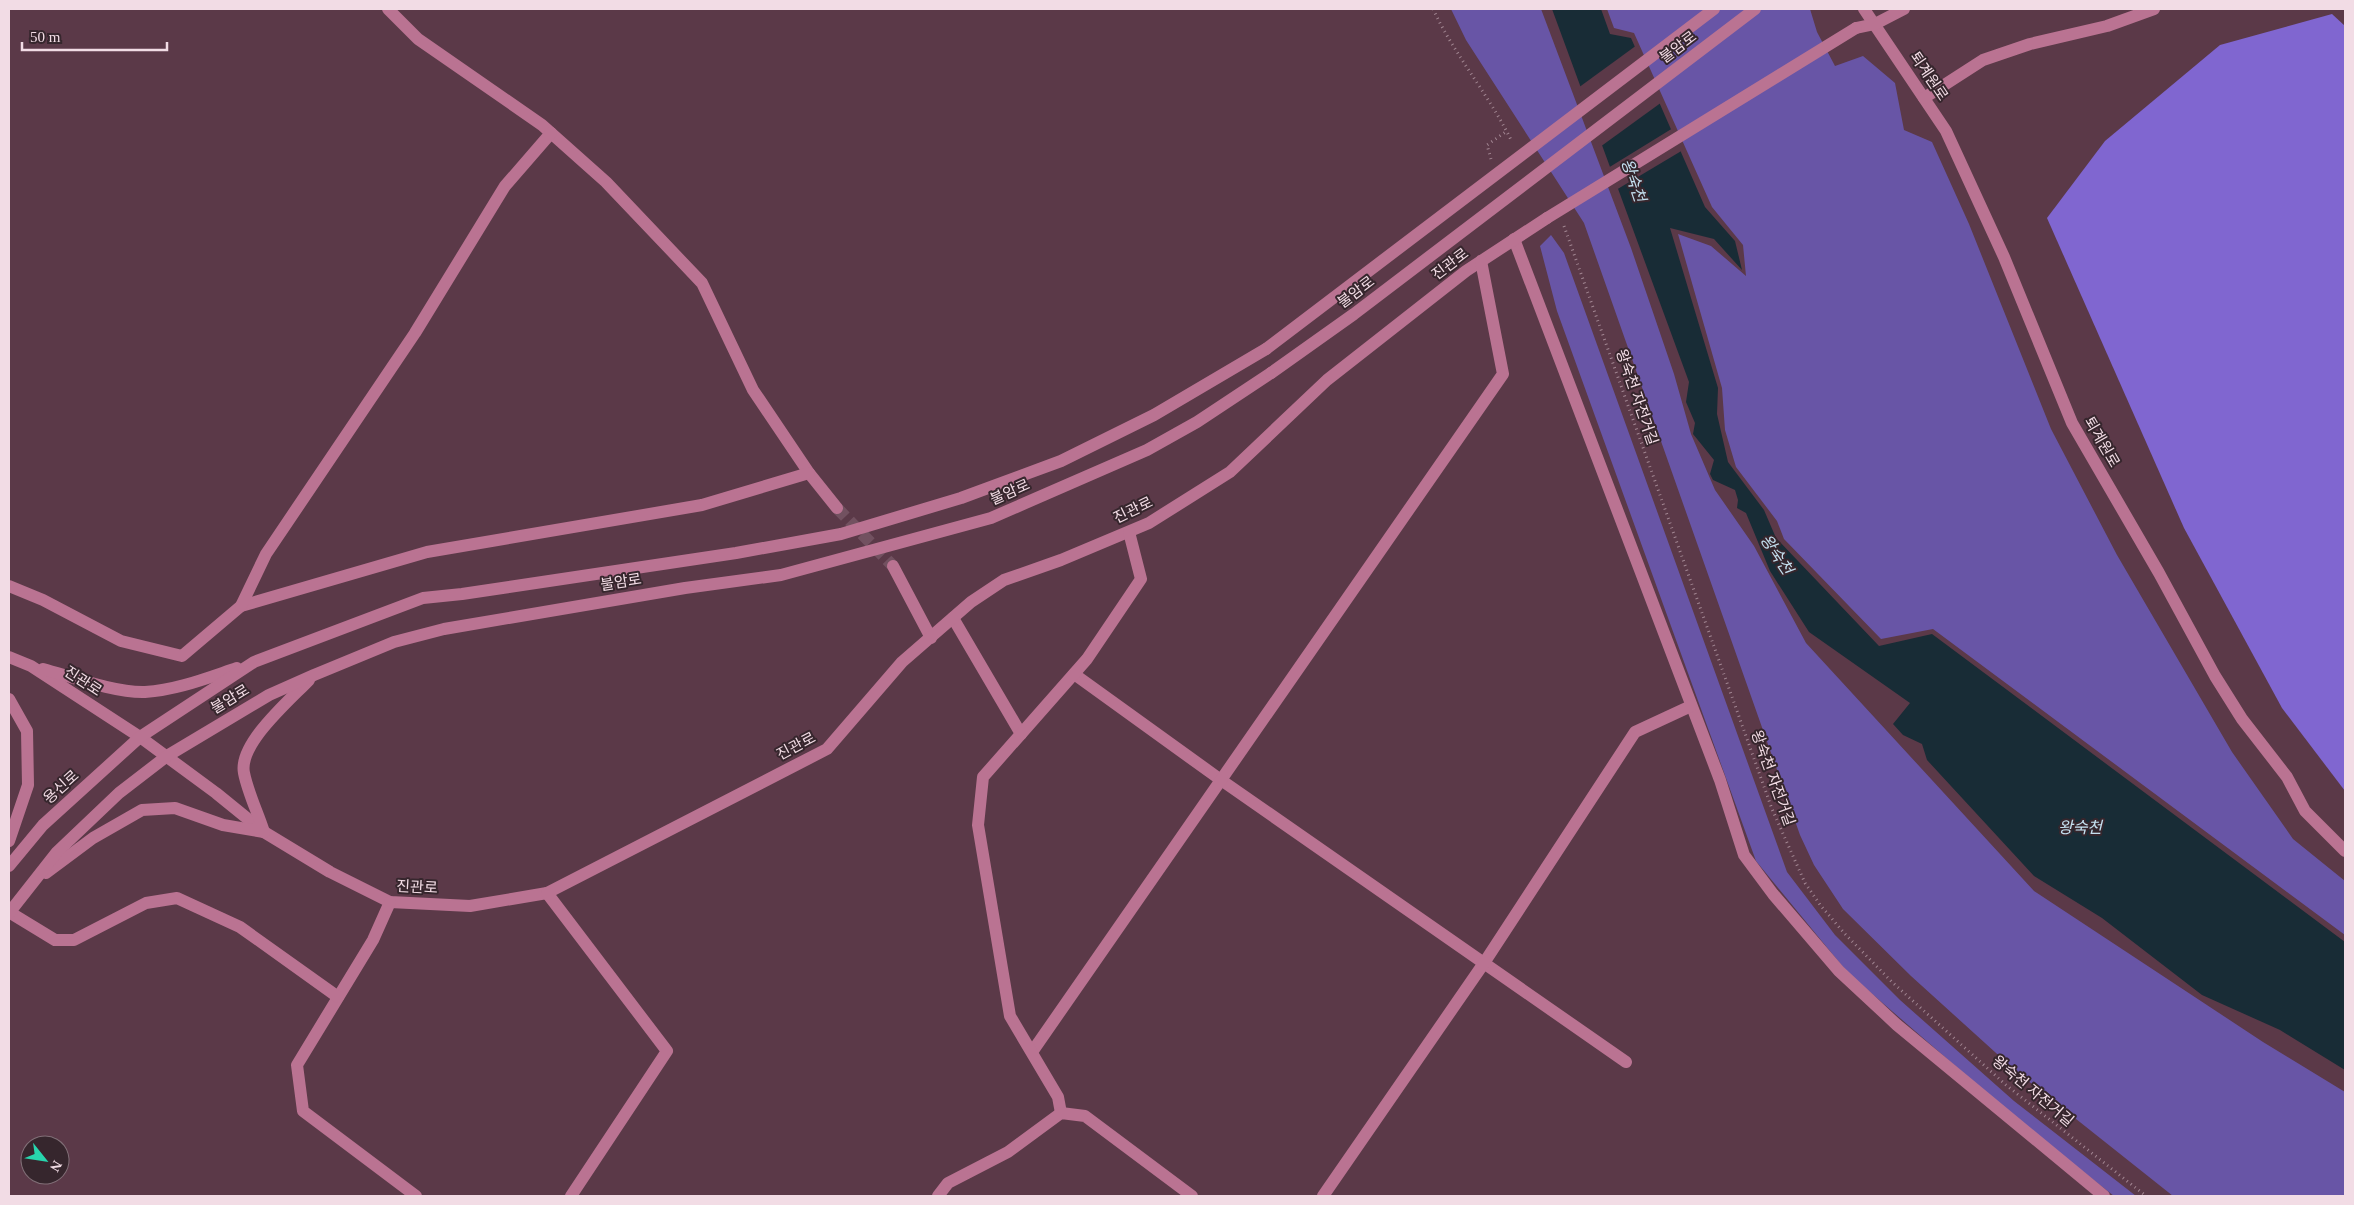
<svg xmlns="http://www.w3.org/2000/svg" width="2354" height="1205" font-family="'Times New Roman','Noto Sans KR',serif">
	<rect width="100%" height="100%" fill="#5b3948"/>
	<g fill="#6855a6">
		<polygon points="1451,9 1541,9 1631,248 1674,374 1691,434 1715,490 1754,546 1806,643 2034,891 2263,1042 2345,1092 2345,1196 2173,1196 2017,1072 1911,976 1843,909 1814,865 1800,835 1584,223 1466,40"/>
		<polygon points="1607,9 1810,9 1817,32 1835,66 1863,56 1895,83 1904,130 1932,142 1969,224 2051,429 2117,555 2232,752 2293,839 2345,881 2345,935 1933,629 1881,639 1784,539 1777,521 1736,467 1725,430 1722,388 1678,234 1711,246 1746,276 1743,245 1712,207 1634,33 1614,28"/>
		<polygon points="1551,235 1564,253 1787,872 1835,935 1900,1000 2014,1101 2136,1196 2114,1196 2020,1122 1848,973 1756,861 1557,311 1540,246"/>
	</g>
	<polygon fill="#8066d0" points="2332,14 2345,26 2345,791 2282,708 2184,528 2047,218 2105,141 2220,45"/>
	<polygon fill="#182c36" points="1552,9 1601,9 1610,34 1631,38 1705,207 1735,241 1742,270 1714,239 1670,228 1718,388 1717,414 1728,462 1764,510 1776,538 1879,646 1932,634 2345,942 2345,1070 2280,1030 2202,995 2102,918 2034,876 1927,760 1922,744 1903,735 1893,724 1910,703 1809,632 1770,571 1746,513 1737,508 1738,500 1735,490 1713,480 1710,474 1714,460 1693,434 1695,423 1686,402 1689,382"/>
	<g fill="#5b3948">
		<polygon points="1637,45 1662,102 1600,147 1578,88"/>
		<polygon points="1673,128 1683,150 1616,190 1608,168"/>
	</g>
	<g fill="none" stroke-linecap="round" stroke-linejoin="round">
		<polyline stroke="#725160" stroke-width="12" stroke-dasharray="12 6" stroke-linecap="butt" points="837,508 893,566"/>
		<g stroke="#a28692" stroke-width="3" stroke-dasharray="1 4" stroke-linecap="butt">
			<path d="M1433,9c22,47 57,87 79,133"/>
			<polyline points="1491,159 1487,145 1507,131"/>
			<polyline points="1564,226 1772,809 1805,883 1821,906 1845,934 1892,982 2006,1085 2146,1196"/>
		</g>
		<g stroke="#ba7392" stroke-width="12">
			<polyline points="388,9 418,39 542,125 606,182 702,283 753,390 809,473 837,508"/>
			<polyline points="1864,9 1946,131 2004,257 2072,423 2159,573 2215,676 2242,719 2287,777 2305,811 2345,851"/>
			<polyline points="1856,28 1875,24 1904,9"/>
			<polyline points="1924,98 1983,60 2030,44 2107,26 2154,9"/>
			<polyline points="1514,239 1720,780 1744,855 1773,894 1839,971 1897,1025 2104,1196"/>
			<polyline points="893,566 931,638"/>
			<polyline points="9,586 43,600 121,641 182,656 241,606 427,552 702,505 809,473"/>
			<polyline points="241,606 266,554 415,333 505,186 551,133"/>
			<polyline points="953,618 1021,734"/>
			<polyline points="9,657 31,666 140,737 216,793 264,832 330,872 390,902 470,906 547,893 827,749 902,662 971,602 1004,580 1061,560 1149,523 1230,472 1327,380 1466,271 1547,218"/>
			<path d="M43,669c29,8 73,24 102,23 32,-2 62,-14 92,-24"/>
			<polyline points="1074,674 1221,780 1626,1062"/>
			<polyline points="9,699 27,731 28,785 9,841"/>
			<polyline points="9,866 43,825 140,737 254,662 423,598 462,594 736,553 841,534 961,498 1061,461 1154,415 1266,349"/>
			<path d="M46,873l47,-35 49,-28 33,-2 48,17 41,7c-6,-19 -16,-39 -20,-59 -6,-29 46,-73 65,-93"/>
			<polyline points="547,893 667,1051 571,1196"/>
			<polyline points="390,902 373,940 297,1065 303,1111 416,1196"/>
			<polyline points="9,912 55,940 74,940 146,903 177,898 240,927 338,997"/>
			<polyline points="9,913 57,852 119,793 167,756 269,695 314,675 394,642 444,629 685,588 781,575 991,518 1147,450 1197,422 1271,373"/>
			<polyline points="1032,1052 1503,374 1481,261"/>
			<polyline points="1061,1113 1058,1097 1010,1016 978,825 983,777 1087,659 1141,579 1129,532"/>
			<polyline points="938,1196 948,1183 1008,1152 1061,1113 1085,1116 1192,1196"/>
			<polyline points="1323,1196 1484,963 1635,732 1691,706"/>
		</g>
		<g stroke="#ba7392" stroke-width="12">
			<polyline points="1547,218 1856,28"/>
			<polyline points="1266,349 1714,9"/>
			<polyline points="1271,373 1354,314 1755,9"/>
		</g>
	</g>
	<g text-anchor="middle" stroke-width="4" stroke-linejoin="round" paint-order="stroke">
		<g font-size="15" fill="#f2dce5" stroke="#36262d">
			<text transform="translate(1678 47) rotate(-37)" y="5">불암로</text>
			<text transform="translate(1929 76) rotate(56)" y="5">퇴계원로</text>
			<text transform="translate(1450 264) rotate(-37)" y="5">진관로</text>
			<text transform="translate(1356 292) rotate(-37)" y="5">불암로</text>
			<text transform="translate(1637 397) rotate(71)" y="5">왕숙천 자전거길</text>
			<text transform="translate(2102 442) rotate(60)" y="5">퇴계원로</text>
			<text transform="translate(1010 492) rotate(-24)" y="5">불암로</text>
			<text transform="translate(1133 510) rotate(-26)" y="5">진관로</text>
			<text transform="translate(621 582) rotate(-9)" y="5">불암로</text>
			<text transform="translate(83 681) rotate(33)" y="5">진관로</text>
			<text transform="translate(230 699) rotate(-31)" y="5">불암로</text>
			<text transform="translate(796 746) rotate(-28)" y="5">진관로</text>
			<text transform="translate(1773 778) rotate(70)" y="5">왕숙천 자전거길</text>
			<text transform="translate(61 787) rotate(-42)" y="5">용신로</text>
			<text transform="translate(417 887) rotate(3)" y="5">진관로</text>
			<text transform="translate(2033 1091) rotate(40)" y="5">왕숙천 자전거길</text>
		</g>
		<g font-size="16" font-style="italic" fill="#c4e0f0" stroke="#36262d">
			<text transform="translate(1634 180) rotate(71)" y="6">왕숙천</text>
			<text transform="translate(1777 554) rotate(56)" y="6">왕숙천</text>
			<text x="2080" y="833">왕숙천</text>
		</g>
	</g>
	<rect width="2354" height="1205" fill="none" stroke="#f2dce5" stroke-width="20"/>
	<g transform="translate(45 1160) rotate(120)"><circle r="24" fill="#36262d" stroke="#816f77"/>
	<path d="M0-4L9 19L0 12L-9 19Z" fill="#28d5ad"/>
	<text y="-8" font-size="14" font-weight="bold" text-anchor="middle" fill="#f2dce5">N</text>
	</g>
	<path d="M22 42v8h145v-8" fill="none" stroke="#f2dce5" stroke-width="2.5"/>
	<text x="30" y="42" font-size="15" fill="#f2dce5" stroke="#36262d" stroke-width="4" paint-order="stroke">50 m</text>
</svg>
